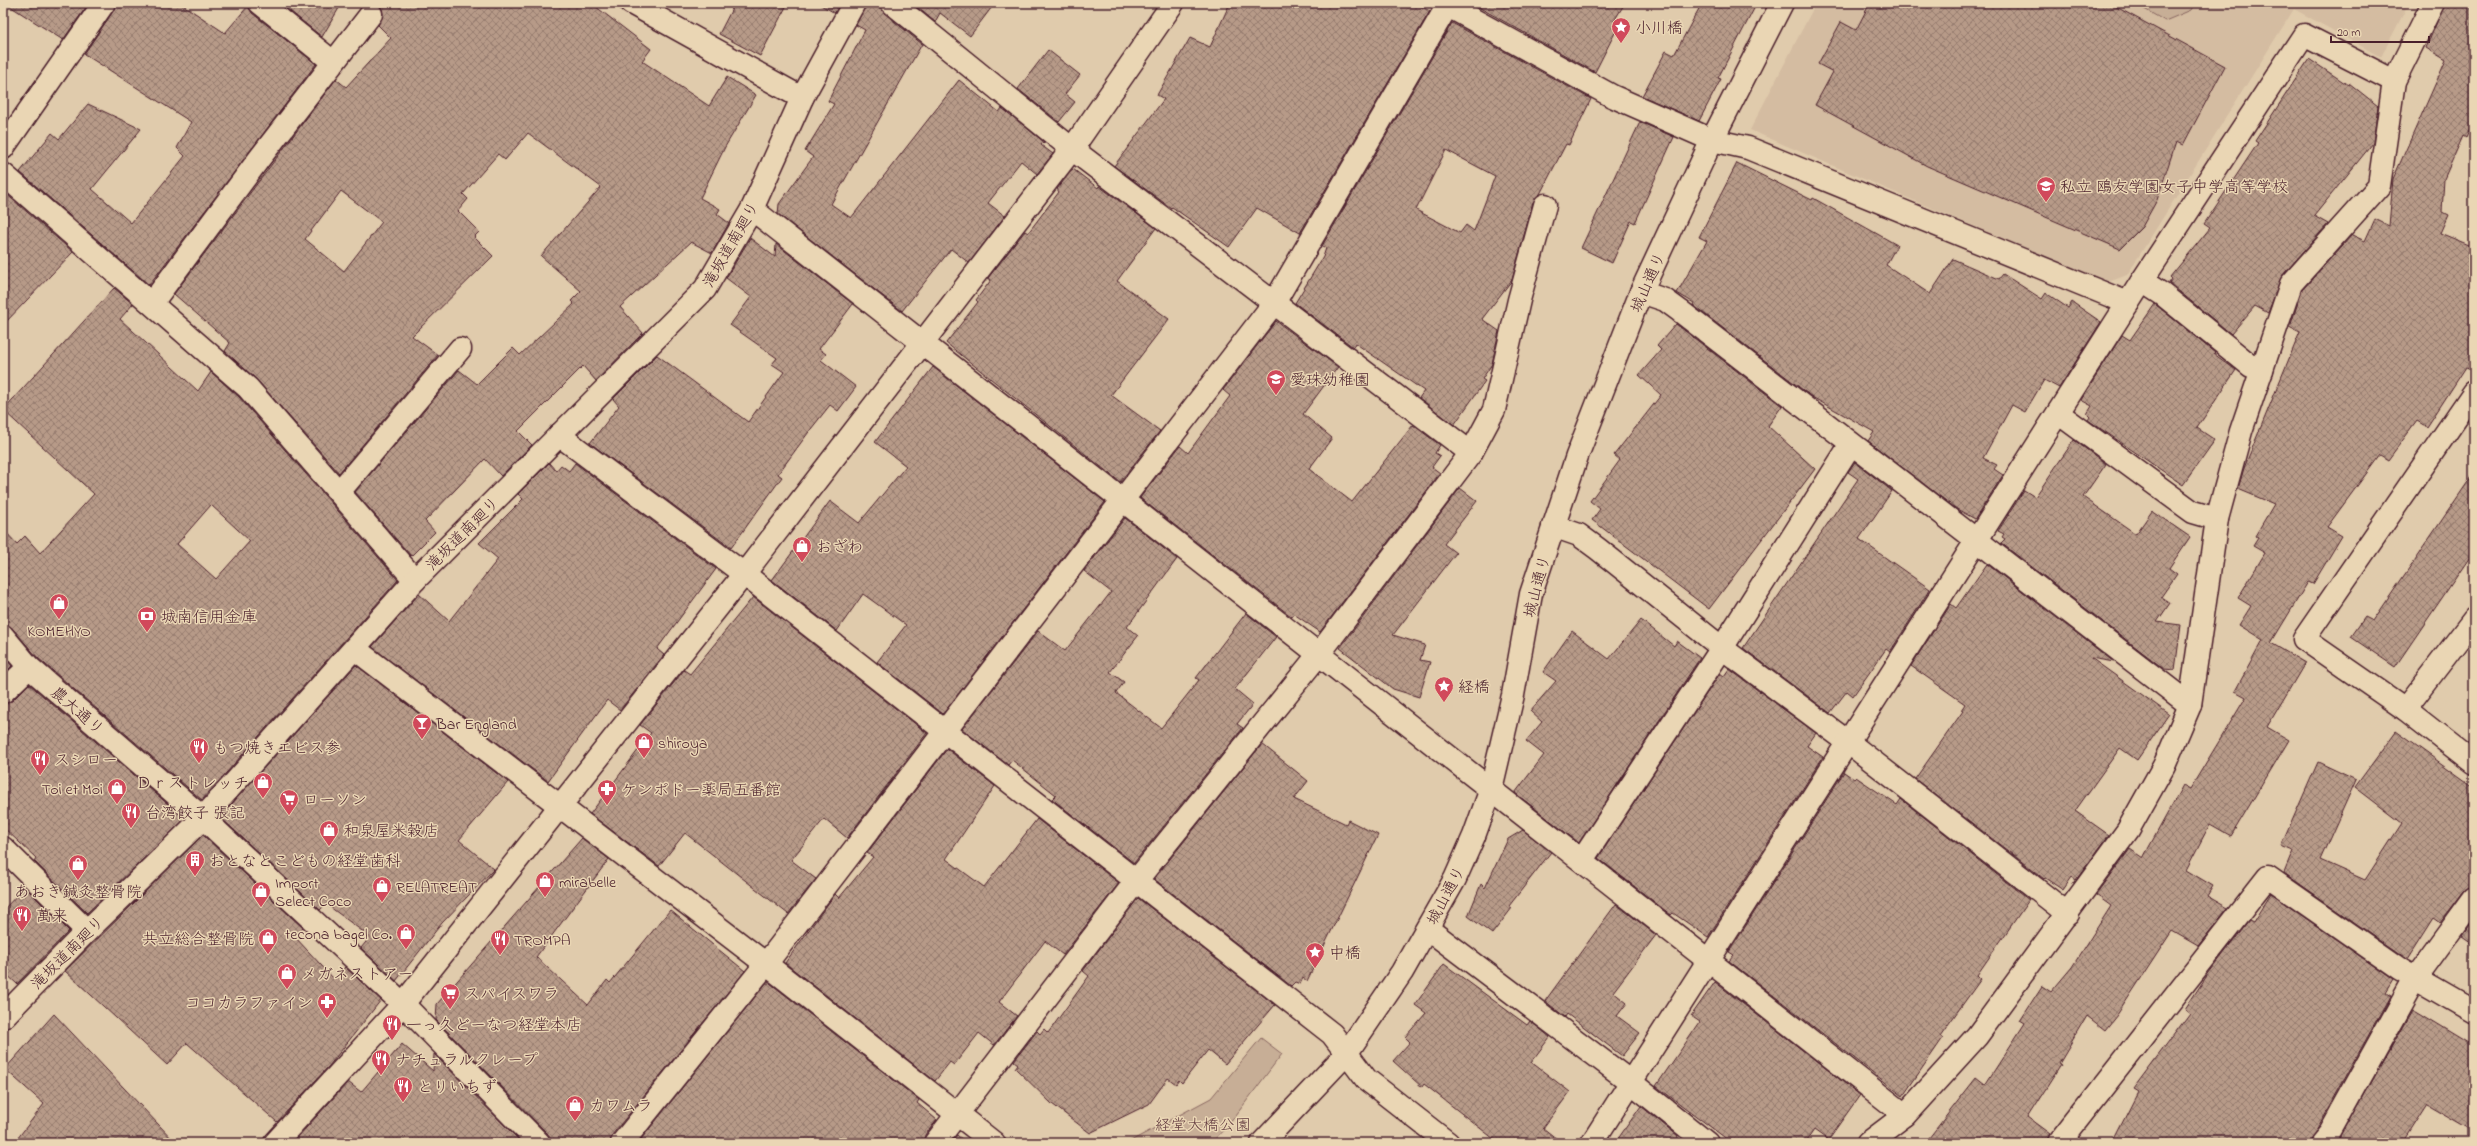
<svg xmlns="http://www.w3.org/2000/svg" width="2477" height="1146" font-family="'Indie Flower','Klee One',sans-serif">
	<defs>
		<pattern id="building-cross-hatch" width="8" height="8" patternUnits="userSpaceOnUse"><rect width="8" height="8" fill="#b79a88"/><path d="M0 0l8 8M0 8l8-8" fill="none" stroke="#977d6f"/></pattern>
	</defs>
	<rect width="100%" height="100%" fill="#e0cbac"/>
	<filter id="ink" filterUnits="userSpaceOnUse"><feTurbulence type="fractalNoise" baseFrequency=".025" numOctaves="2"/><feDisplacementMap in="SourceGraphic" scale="8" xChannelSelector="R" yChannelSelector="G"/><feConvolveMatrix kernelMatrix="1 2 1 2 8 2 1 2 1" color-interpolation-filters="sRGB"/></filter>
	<g filter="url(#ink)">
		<polygon fill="#d4bca1" points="1816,3 2409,3 2381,57 2294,9 2127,275 2106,283 1750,130"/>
		<g fill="#c7ae96" stroke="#886660">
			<polygon points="2134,3 2195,3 2191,10 2165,21"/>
			<polygon points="1261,1038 1282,1054 1230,1123 1211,1143 1127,1143 1211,1098"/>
		</g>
		<g fill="url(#building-cross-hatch)" stroke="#4a1f2b" fill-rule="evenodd">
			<polygon points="5,3 89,3 63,40"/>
			<polygon points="116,3 180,3 225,33 248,6 252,13 316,64 149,285 20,172 52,133 59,139 88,104 141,129 92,189 131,223 185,156 177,148 191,122 84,54 114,10"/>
			<polygon points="280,3 342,3 322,37"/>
			<path d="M376,3h215l60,46 -9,12 67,45 18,-29 29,18 -31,52 -25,51 20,11 -3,5 12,9 -17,30 -21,-11 -71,65 23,26 -6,6 -41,42 -13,-15 -65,65 14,14 -31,31 -16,-17 -60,62 10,11 -24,24 -56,-64 104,-122 18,14 36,-36 7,7 54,-51 -3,-3 10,-10 -40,-35 60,-69 -73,-54 -23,27 -7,-6 -35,40 5,5 -10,12 21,21 -5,5 19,19 -81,80 26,19 -99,118 -82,-93 -32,-29 5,-8 -56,-49 162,-215 10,8 45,-49 -13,-13 5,-10 -1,-6zM341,191l41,31 -38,49 -39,-32z"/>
			<polygon points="735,3 788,3 760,56 719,34"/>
			<polygon points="817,3 840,3 835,13"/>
			<polygon points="866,3 880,3 884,13 922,44 831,204 851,218 959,80 999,112 1002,108 1044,142 1041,145 1053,154 1037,174 1021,161 988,203 1005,216 969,263 951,249 902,311 778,214 779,204 813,157 805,151 834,104 828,101 865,30 856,25"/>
			<polygon points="912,3 995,3 970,36 940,13 935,22"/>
			<polygon points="1230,3 1414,3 1430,11 1300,233 1257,208 1229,247 1172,207 1171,208 1114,166 1164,99 1157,95 1190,38 1210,47"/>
			<polygon points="1471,3 1625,3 1614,21 1620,23 1595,72"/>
			<polygon points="1702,3 1757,3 1718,78 1721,79 1699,121 1642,96 1666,51 1674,55"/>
			<polygon points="1870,3 2109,3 2225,66 2183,145 2176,142 2157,200 2142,227 2120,249 1927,166 1815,105 1833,72 1818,64 1841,22 1856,30"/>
			<polygon points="2445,3 2474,3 2474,120 2466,138 2463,136 2444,179 2442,212 2448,215 2440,233 2474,247 2474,353 2469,368 2466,367 2427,427 2417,421 2388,460 2380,455 2327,527 2342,536 2313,584 2308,582 2271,643 2305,663 2267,727 2289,740 2231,836 2210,824 2186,870 2213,886 2207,896 2228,908 2198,946 2172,931 2117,1015 2105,1030 2087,1016 2059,1063 2061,1064 2027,1117 2050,1134 2047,1143 1925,1143 1976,1078 1985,1085 2025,1023 2020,1020 2042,986 2051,992 2072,967 2111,906 2096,895 2130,849 2143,858 2183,785 2190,789 2246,697 2235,691 2263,640 2239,625 2251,606 2238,598 2265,553 2253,546 2258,538 2255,536 2274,504 2238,489 2244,468 2300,332 2290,327 2302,290 2352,235 2365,241 2375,219 2389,226 2393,179 2446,60 2426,48"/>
			<path d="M1452,23l139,76 -22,46 -3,-1 -26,50 -7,8 -21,78 -30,39 17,12 -7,33 -10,15 3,2 -31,44 -35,-27 5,-7 -69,-48 -2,4 -58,-44 28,-46 3,-9 -4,-2zM1446,150l49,26 -21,55 -8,-6 -6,8 -44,-23z"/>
			<polygon points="1048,50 1080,75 1065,94 1075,102 1059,122 1018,89"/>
			<polygon points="2309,59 2348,85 2349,83 2378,106 2373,143 2314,216 2328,224 2282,276 2268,313 2255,306 2231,334 2169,283 2172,279 2170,277 2210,228 2204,224 2258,143 2255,141"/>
			<polygon points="1640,122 1674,137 1635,223 1631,221 1612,263 1581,248"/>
			<polygon points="1737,163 1812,200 1813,198 1897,245 1886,265 1930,294 1953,259 1999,279 2003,274 2042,299 2046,293 2068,308 2072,302 2101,322 2059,388 2044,380 2025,412 2012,405 1983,458 1997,465 1994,469 2003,475 1975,519 1955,508 1868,441 1874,432 1812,397 1693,305 1694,303 1677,293 1707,241 1699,237"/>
			<polygon points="1073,169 1098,188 1099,186 1156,228 1117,281 1169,319 1111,395 1160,431 1120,482 946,343 978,302 976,300 991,280 988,278 1025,231 1028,233 1059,192 1057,189"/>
			<polygon points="4,192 73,252 3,325 3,193"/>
			<polygon points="750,238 775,257 776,244 853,304 819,349 826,354 821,360 856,387 838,411 830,405 811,429 778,474 782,477 731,548 590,443 619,406 613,399 657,355 748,422 784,372 772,364 777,358 730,325 751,297 726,278"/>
			<path d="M114,288l19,16 -13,15 78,72 13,-19 28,25 159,183 -196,220 -164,-142 -26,-30 -9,-4v-95l14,15 8,-8 15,17 54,-59 -91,-84zM211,505l39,36 -34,38 -39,-35z"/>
			<polygon points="2155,304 2215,353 2214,354 2236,370 2197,428 2215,440 2183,485 2088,420 2090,417 2087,414 2092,406 2081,400 2122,335 2130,340"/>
			<polygon points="1276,321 1338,367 1303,414 1332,438 1309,469 1352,502 1413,425 1440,445 1435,453 1440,456 1432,467 1440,473 1320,632 1294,614 1292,617 1140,498 1180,446 1188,453 1230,396 1223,390"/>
			<polygon points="1676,324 1782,406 1768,426 1815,469 1709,609 1592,520 1600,509 1590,501 1620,460 1614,455 1661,395 1639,375 1661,350 1657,346"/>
			<polygon points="933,367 1105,502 943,714 877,662 906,625 863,594 837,631 772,580 830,501 859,523 906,466 875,442"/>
			<polygon points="2074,440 2106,464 2083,497 2136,534 2152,511 2190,537 2169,568 2177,574 2161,597 2170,603 2157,622 2181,625 2175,670 2164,669 2001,543 2005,539 2002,537 2004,534 1998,531 2024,490 2035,497"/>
			<polygon points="1855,462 1892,491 1859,539 1930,589 1890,652 1886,649 1853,696 1847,691 1830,713 1743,648 1858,479 1848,472"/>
			<polygon points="549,463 556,471 561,465 569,471 575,463 716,569 657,649 664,655 620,710 607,700 548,781 372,647 419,594 449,621 498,559 479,543 523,499 518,494"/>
			<polygon points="2474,473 2474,551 2395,667 2351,637 2365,617 2373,621"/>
			<polygon points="1460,488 1477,501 1444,544 1456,553 1393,635 1425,645 1420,660 1430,662 1419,697 1393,689 1340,648"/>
			<polygon points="1125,518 1177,559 1127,627 1138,636 1110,672 1124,682 1116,693 1161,728 1199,680 1196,678 1246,613 1276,637 1235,689 1253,704 1237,724 1243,728 1134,863 1052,799 1056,795 1012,760 1008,765 962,729 1038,631 1065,651 1111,592 1084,571"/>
			<polygon points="1987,564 2114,662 2091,658 2169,714 2137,760 2120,748 2075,811 2109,835 2076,880 2072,877 2063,890 2045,878 2044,879 1915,779 1963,711 1961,710 1965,704 1911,666 1951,604 1956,608"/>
			<polygon points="753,597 927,733 847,838 824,819 791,860 816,879 788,914 685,833 659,866 590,814 651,733 640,725 684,670 690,674"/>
			<polygon points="1641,620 1674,646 1677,641 1700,658 1579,843 1515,793 1544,755 1526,741 1542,722 1530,711 1556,681 1543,672 1572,631 1609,659"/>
			<polygon points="3,655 12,666 3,675"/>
			<polygon points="356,665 508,782 459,840 494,869 442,923 396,981 361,948 370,937 326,904 320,910 220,817"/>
			<polygon points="1729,669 1816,733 1807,746 1823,757 1708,937 1673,913 1671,915 1598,858 1720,673 1724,676"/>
			<polygon points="29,684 185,819 87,913 34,861 36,858 3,827 3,704 12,701"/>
			<polygon points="2396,731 2474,787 2474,886 2464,891 2440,923 2433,918 2407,959 2284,873 2293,851 2281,846 2318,762 2356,780 2320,860 2365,880 2402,823 2355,787"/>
			<polygon points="1262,744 1308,781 1294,799 1346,824 1348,820 1378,835 1307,981 1303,978 1300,984 1295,982 1291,986 1154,879"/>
			<polygon points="947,749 995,786 946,859 984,887 1037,819 1119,883 1063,955 1045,941 999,1002 1017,1016 994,1045 979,1033 954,1065 950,1062 935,1081 785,963 835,894 839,898 873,857 867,853"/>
			<polygon points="1844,772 1854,779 1856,777 1897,805 1901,799 2029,900 1977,975 1981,979 1940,1036 1943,1038 1903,1096 1729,961 1734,955 1729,952"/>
			<polygon points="1523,830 1551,852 1509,906 1512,908 1492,934 1468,916 1481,884 1485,888 1508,839"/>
			<polygon points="203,835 303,928 295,937 334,979 345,967 381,1000 329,1066 277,1122 187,1043 167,1065 65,971"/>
			<polygon points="582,838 609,859 536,957 588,1005 607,980 610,983 670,910 745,971 612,1135 610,1143 551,1143 548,1134 436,1020 437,1004"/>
			<polygon points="25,887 69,931 17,984 3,971 3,910"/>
			<polygon points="2271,894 2394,980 2386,993 2391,996 2309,1143 2112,1143 2138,1092 2133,1089 2190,1013 2185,1009 2208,974 2249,921 2253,923"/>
			<polygon points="1138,898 1275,1005 1225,1064 1208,1050 1182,1083 1179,1080 1176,1084 1168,1078 1149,1104 1090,1133 1052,1104 1015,1068 1018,1064 1014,1061 1037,1031 1040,1034 1044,1029 1048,1033 1089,976 1083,971"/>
			<polygon points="1616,904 1656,935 1613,992 1627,1003 1617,1016 1640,1033 1622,1056 1567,1014 1565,1017 1545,1001"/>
			<polygon points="2474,919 2474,946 2461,937"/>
			<polygon points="1444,964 1527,1025 1530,1021 1550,1037 1531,1062 1570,1092 1543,1128 1562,1143 1499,1143 1424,1084 1422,1087 1393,1061 1410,1042 1405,1037 1426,1013 1415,1005"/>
			<polygon points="1715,982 1860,1095 1828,1140 1814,1130 1805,1143 1732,1143 1656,1086 1700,1022 1691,1016"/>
			<polygon points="766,983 770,983 919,1100 917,1103 937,1120 925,1135 923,1143 638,1143"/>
			<polygon points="2413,1009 2474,1046 2474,1132 2426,1104 2401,1143 2337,1143"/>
			<polygon points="54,1014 176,1143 14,1143 44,1104 5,1069"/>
			<polygon points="402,1044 433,1071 434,1054 522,1143 300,1143 296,1139 348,1082 361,1092"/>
			<polygon points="1641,1106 1678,1136 1673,1143 1615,1143"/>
			<polygon points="957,1135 966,1143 951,1143"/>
		</g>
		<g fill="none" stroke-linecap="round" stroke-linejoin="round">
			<g stroke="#4a1f2b" stroke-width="25">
				<g id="minor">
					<polyline points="260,3 333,62"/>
					<polyline points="631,3 802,98"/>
					<polyline points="892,3 1072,149 1471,453"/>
					<polyline points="1443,3 1612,96 1712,140 1748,148 2128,303"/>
					<polyline points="3,148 104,3"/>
					<polyline points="3,174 248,388 415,580"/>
					<polyline points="752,209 1905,1115"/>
					<polyline points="2142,281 2162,294 2251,366 2262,370"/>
					<polyline points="1641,292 1665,300 1680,311 2190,705"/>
					<polyline points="152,303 259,159 371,14"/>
					<polyline points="2474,392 2304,639 2405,709 2474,763"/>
					<polyline points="2058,413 2193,512 2217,519"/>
					<polyline points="559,435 744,574 1332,1034 1366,1079 1448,1143"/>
					<polyline points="339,492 460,349"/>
					<polyline points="1553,526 1579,535 1598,549 1722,648 1848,742 2068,914"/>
					<polyline points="3,636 29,667 203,818 403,1004 539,1143"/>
					<polyline points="355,649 766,964 994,1143"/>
					<polyline points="3,692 29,667"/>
					<polyline points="2405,709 2474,619"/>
					<polyline points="3,848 87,931"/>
					<polyline points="1582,860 1722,648 1851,444"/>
					<polyline points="1428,929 1632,1083 1707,1143"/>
					<polyline points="3,1017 87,931 203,818 415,580 705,289 752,209 802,98 854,3"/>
					<polyline points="275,1143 403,1004 744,574 1072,149 1173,3"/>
					<polyline points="622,1143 766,964 1274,303 1449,3"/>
					<polyline points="935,1143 1136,881 1319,654 1471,453 1494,410 1519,300 1545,205"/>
					<polyline points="1262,1143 1346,1054 1402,972 1455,879 1474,836 1491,789 1513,695 1531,594 1577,456 1641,292 1712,140 1782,3"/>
					<polyline points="1592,1143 2142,281 2304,35 2394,81"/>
					<polyline points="1868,1143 1905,1115 1977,1036 2128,830 2164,766 2190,705 2217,519 2241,431 2291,284 2379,186 2394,81 2433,3"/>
					<polyline points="2059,1143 2268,877 2401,970 2474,1012"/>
					<polyline points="2321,1143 2330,1132 2415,979 2474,898"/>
				</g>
			</g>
			<use href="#minor" stroke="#ead6b4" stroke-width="22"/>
		</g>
	</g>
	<defs>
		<g id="sight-pin" transform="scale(1)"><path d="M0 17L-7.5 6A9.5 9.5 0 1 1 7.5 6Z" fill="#d1495b" stroke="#ead6b4"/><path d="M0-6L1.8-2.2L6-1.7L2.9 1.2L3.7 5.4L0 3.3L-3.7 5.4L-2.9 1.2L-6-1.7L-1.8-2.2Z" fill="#fff"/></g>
		<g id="school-pin" transform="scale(1)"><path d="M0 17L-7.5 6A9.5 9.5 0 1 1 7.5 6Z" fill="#d1495b" stroke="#ead6b4"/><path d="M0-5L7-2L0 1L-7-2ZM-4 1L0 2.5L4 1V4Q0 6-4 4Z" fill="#fff"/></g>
		<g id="shop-pin" transform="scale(1)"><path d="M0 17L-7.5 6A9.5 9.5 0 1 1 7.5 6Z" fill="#d1495b" stroke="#ead6b4"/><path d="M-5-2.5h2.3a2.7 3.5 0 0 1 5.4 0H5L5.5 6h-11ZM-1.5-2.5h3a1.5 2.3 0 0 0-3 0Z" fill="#fff"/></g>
		<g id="bank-pin" transform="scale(1)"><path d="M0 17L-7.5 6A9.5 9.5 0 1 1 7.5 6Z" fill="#d1495b" stroke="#ead6b4"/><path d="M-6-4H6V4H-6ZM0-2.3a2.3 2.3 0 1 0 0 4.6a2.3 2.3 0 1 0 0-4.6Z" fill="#fff"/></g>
		<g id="bar-pin" transform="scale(1)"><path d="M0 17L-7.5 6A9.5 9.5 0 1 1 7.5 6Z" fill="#d1495b" stroke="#ead6b4"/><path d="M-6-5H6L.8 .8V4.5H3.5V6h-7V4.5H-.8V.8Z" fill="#fff"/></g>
		<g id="restaurant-pin" transform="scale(1)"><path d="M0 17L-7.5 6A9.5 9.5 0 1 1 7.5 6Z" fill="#d1495b" stroke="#ead6b4"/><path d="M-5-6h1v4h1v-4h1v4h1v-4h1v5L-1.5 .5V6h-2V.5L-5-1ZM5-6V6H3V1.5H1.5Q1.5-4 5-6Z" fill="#fff"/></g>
		<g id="pharmacy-pin" transform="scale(1)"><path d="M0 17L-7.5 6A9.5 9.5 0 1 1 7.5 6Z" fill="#d1495b" stroke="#ead6b4"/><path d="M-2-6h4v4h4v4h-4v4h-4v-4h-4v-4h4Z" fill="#fff"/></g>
		<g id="supermarket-pin" transform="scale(1)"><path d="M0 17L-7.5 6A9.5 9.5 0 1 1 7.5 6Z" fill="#d1495b" stroke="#ead6b4"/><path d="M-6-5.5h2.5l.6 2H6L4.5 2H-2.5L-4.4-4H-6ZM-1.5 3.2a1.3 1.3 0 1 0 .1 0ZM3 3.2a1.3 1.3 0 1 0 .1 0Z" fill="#fff"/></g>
		<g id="building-pin" transform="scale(1)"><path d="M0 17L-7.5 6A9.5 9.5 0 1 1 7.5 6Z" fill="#d1495b" stroke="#ead6b4"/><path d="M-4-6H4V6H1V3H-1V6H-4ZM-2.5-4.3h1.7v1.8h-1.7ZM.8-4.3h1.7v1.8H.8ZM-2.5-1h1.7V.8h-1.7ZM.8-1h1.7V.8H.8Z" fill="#fff"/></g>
	</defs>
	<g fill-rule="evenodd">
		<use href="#sight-pin" x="1621" y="27"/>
		<use href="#school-pin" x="2046" y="186"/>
		<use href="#school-pin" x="1276" y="379"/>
		<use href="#shop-pin" x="802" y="546"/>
		<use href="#shop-pin" x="59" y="603"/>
		<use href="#bank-pin" x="147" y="616"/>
		<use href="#sight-pin" x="1444" y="686"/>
		<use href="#bar-pin" x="422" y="723"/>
		<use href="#shop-pin" x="644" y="742"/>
		<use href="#restaurant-pin" x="199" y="747"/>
		<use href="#restaurant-pin" x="40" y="759"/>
		<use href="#shop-pin" x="263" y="782"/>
		<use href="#shop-pin" x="117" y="788"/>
		<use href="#pharmacy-pin" x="607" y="789"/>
		<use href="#supermarket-pin" x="289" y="799"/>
		<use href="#restaurant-pin" x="131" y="812"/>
		<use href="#shop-pin" x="329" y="830"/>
		<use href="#building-pin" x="195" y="860"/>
		<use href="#shop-pin" x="78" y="864"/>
		<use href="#shop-pin" x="545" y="881"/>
		<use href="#shop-pin" x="382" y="886"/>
		<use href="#shop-pin" x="261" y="891"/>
		<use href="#restaurant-pin" x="22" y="915"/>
		<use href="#shop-pin" x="406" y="933"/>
		<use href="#shop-pin" x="268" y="938"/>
		<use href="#restaurant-pin" x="500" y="939"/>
		<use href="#sight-pin" x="1315" y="952"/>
		<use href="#shop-pin" x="287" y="973"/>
		<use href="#supermarket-pin" x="450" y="993"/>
		<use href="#pharmacy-pin" x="327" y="1002"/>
		<use href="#restaurant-pin" x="392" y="1024"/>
		<use href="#restaurant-pin" x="381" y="1059"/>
		<use href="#restaurant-pin" x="403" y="1086"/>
		<use href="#shop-pin" x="575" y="1105"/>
	</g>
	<g text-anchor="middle" stroke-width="3" stroke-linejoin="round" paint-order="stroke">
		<g font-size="16" fill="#4a1f2b" stroke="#ead6b4" text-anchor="start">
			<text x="1635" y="33">小川橋</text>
			<text x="2060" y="192">私立 鴎友学園女子中学高等学校</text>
			<text x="1290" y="385">愛珠幼稚園</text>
			<text x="816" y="552">おざわ</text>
			<text x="161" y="622">城南信用金庫</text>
			<text x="59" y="636" text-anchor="middle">KOMEHYO</text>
			<text x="1458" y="692">経橋</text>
			<text x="436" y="729">Bar England</text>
			<text x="658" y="748">shiroya</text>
			<text x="213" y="753">もつ焼きエビス参</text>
			<text x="54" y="765">スシロー</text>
			<text x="249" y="788" text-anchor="end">Ｄｒストレッチ</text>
			<text x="103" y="794" text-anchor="end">Toi et Moi</text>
			<text x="621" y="795">ケンポドー薬局五番館</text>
			<text x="303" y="805">ローソン</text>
			<text x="145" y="818">台湾餃子 張記</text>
			<text x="343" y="836">和泉屋米穀店</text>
			<text x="209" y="866">おとなとこどもの経堂歯科</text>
			<text x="559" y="887">mirabelle</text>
			<text x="275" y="888">Import<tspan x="275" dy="18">Select Coco</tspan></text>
			<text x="396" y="892">RELATREAT</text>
			<text x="78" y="897" text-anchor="middle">あおき鍼灸整骨院</text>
			<text x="36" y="921">萬来</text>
			<text x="392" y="939" text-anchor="end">tecona bagel Co.</text>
			<text x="254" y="944" text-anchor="end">共立総合整骨院</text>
			<text x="514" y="945">TROMPA</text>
			<text x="1329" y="958">中橋</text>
			<text x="301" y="979">メガネストアー</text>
			<text x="464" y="999">スパイスワラ</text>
			<text x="313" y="1008" text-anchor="end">ココカラファイン</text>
			<text x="406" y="1030">一っ久どーなつ経堂本店</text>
			<text x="395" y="1065">ナチュラルクレープ</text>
			<text x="417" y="1092">とりいちず</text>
			<text x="589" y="1111">カワムラ</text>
		</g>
		<g font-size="16" fill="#4a1f2b" stroke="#ead6b4">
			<text transform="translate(730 244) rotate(-60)" y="6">滝坂道南廻り</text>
			<text transform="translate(1647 282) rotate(-66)" y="6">城山通り</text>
			<text transform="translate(462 533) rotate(-45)" y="6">滝坂道南廻り</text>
			<text transform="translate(1536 586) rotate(-75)" y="6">城山通り</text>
			<text transform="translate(78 710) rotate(41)" y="6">農大通り</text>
			<text transform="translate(1445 895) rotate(-62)" y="6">城山通り</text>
			<text transform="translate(67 952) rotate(-45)" y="6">滝坂道南廻り</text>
		</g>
		<g font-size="16" fill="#633c40" stroke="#ead6b4">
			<text x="1203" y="1130">経堂大橋公園</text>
		</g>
	</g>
	<rect width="2477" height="1146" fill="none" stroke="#ead6b4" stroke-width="16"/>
	<rect x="8" y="8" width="2461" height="1130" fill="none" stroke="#4a1f2b" stroke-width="1.5" filter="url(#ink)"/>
	<path d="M2331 36v6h98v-6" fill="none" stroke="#4a1f2b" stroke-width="2"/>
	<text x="2337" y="36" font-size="12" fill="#4a1f2b" stroke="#ead6b4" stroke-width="3" paint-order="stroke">20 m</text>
</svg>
